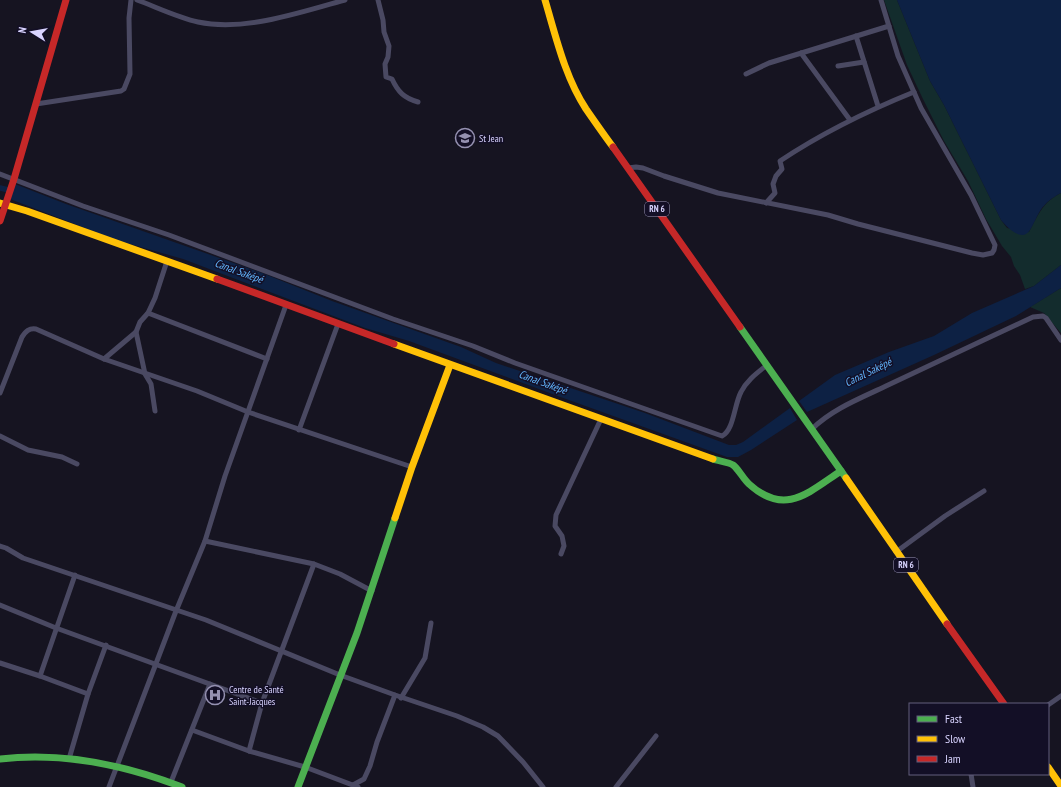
<svg xmlns="http://www.w3.org/2000/svg" width="1061" height="787" font-family="'PT Sans Narrow',sans-serif">
	<rect width="100%" height="100%" fill="#161421"/>
	<g fill="#132c2d">
		<path d="M884,0h13l33,81 14,24 57,115 6,8 22,4c9,-17 14,-30 32,-39v72l-27,21 -9,3 -5,-14 -6,-9 -3,-9 -9,-11 -16,-27 -18,-38 -24,-40 -22,-44 -15,-32z"/>
		<polygon points="1061,288 1061,333 1044,313 1030,307"/>
	</g>
	<g fill="#0d2144">
		<path d="M897,0h164v193c-8,4 -16,10 -21,18 -4,6 -6,13 -10,19 -8,13 -23,-3 -29,-10l-57,-115 -14,-24z"/>
		<polygon points="15,184 66,204 262,273 332,301 461,347 496,363 645,413 729,445 736,445 743,442 790,408 797,420 751,450 738,457 727,457 555,395 409,341 365,328 183,259 116,240 10,199"/>
		<polygon points="1061,265 1061,288 1016,316 934,355 807,412 799,401 835,375 889,352 934,336 972,313 1034,286"/>
	</g>
	<g fill="none" stroke-linecap="round" stroke-linejoin="round">
		<polyline stroke="#0d2144" stroke-width="5.5" points="0,188 13,191"/>
		<g stroke="#4a4962" stroke-width="5">
			<path d="M137,0c19,7 42,18 61,22 47,10 102,-10 147,-22"/>
			<path d="M378,0l5,20 1,12 5,14 -1,11 -3,7 1,13 6,2c6,13 12,19 26,23"/>
			<polyline points="856,36 878,106"/>
			<polyline points="801,53 850,120"/>
			<polyline points="838,66 864,62"/>
			<polyline points="746,74 769,63 889,26"/>
			<polyline points="36,104 121,91 124,89 130,74 129,18 131,0"/>
			<polyline points="628,168 636,167 643,168 664,176 718,193 828,215 858,224 972,253 983,255 992,253 994,250 995,245 971,195 921,108 898,56 881,0"/>
			<path d="M0,174l83,32 86,29 224,84 80,27 42,17 207,73c12,-6 12,-31 19,-44 6,-12 16,-19 26,-27"/>
			<path d="M766,203l9,-10 -2,-9 3,-8 6,-7 -2,-8c42,-28 87,-50 134,-69"/>
			<polyline points="148,313 267,359"/>
			<polyline points="136,332 145,374 151,384 155,411"/>
			<polyline points="104,359 136,332 140,322 148,313 155,298 167,261"/>
			<path d="M0,393l22,-56c4,-6 7,-9 14,-8l68,30 93,32 51,21 164,55"/>
			<path d="M812,429c20,-20 49,-31 74,-43 48,-23 98,-46 147,-69l10,-1 3,2 15,22"/>
			<polyline points="299,430 338,324"/>
			<polyline points="0,436 28,450 62,457 77,464"/>
			<polyline points="205,541 314,564 340,574 372,591"/>
			<polyline points="0,546 6,548 23,558 206,620 340,675 395,695 457,716 483,727 498,736 523,762 543,787"/>
			<polyline points="896,552 945,516 984,491"/>
			<polyline points="561,554 564,546 562,536 555,526 556,515 601,419"/>
			<polyline points="0,605 56,628 262,703"/>
			<polyline points="0,663 40,676 88,694"/>
			<polyline points="40,676 75,575"/>
			<polyline points="401,698 425,658 431,623"/>
			<polyline points="1048,705 1061,696"/>
			<polyline points="192,730 249,751 305,767 358,787"/>
			<polyline points="249,751 262,703 314,564"/>
			<polyline points="69,759 88,694 106,645"/>
			<polyline points="971,774 973,787"/>
			<polyline points="171,782 210,684"/>
			<polyline points="353,785 364,779 370,766 377,742 395,695"/>
			<polyline points="109,787 176,611 205,541 225,476 286,305"/>
			<polyline points="616,787 656,736"/>
		</g>
		<g stroke="#4caf50" stroke-width="7">
			<polyline points="740,327 846,478"/>
			<path d="M713,459c5,2 16,3 20,6 4,2 11,15 16,19 36,33 60,8 92,-13"/>
			<path d="M0,759c61,-7 125,6 182,28"/>
			<polyline points="298,787 357,633 395,518"/>
		</g>
		<g stroke="#ffc107" stroke-width="7">
			<path d="M545,0c11,37 20,77 41,109 9,13 18,26 27,38"/>
			<polyline points="0,203 27,211 217,279"/>
			<polyline points="394,344 713,459"/>
			<polyline points="846,478 947,624"/>
			<polyline points="395,518 412,467 450,365"/>
			<polyline points="1048,767 1061,786"/>
		</g>
		<g stroke="#c62828" stroke-width="7">
			<polyline points="613,147 740,327"/>
			<polyline points="0,221 14,179 66,0"/>
			<polyline points="217,279 394,344"/>
			<polyline points="947,624 1004,704"/>
		</g>
	</g>
	<defs>
		<g id="school-ring" transform="scale(1)"><circle r="9.5" fill="#130f26" stroke="#9591b1" stroke-width="1.5"/><path d="M0-5L7-2L0 1L-7-2ZM-4 1L0 2.5L4 1V4Q0 6-4 4Z" fill="#9591b1"/></g>
		<g id="hospital-ring" transform="scale(1)"><circle r="9.5" fill="#130f26" stroke="#9591b1" stroke-width="1.5"/><path d="M-5-5h3v3.5h4V-5h3V5h-3V1.5h-4V5h-3Z" fill="#9591b1"/></g>
	</defs>
	<g fill-rule="evenodd">
		<use href="#school-ring" x="465" y="138"/>
		<use href="#hospital-ring" x="215" y="695"/>
	</g>
	<g text-anchor="middle" stroke-width="3" stroke-linejoin="round" paint-order="stroke">
		<g fill="#130f26" stroke="#9e99be" stroke-width="1">
			<rect x="645" y="202" width="24" height="14" rx="3"/>
			<rect x="894" y="558" width="24" height="14" rx="3"/>
		</g>
		<g font-size="9" font-weight="bold" fill="#d9d4ff">
			<text x="657" y="212">RN 6</text>
			<text x="906" y="568">RN 6</text>
		</g>
		<g font-size="10" fill="#d9d4ff" stroke="#130f26" text-anchor="start">
			<text x="479" y="142">St Jean</text>
			<text x="229" y="693">Centre de Santé<tspan x="229" dy="12">Saint-Jacques</tspan></text>
		</g>
		<g font-size="11" font-style="italic" fill="#62b6ff" stroke="#130f26">
			<text transform="translate(239 271) rotate(20)" y="4">Canal Saképé</text>
			<text transform="translate(868 372) rotate(-26)" y="4">Canal Saképé</text>
			<text transform="translate(543 382) rotate(20)" y="4">Canal Saképé</text>
		</g>
	</g>
	<rect x="909" y="703" width="140" height="72" fill="#130f26" stroke="#625e7d"/>
	<rect x="917" y="716" width="20" height="6" fill="#4caf50" stroke="#625e7d"/>
	<text x="945" y="723" font-size="12" fill="#d9d4ff">Fast</text>
	<rect x="917" y="736" width="20" height="6" fill="#ffc107" stroke="#625e7d"/>
	<text x="945" y="743" font-size="12" fill="#d9d4ff">Slow</text>
	<rect x="917" y="756" width="20" height="6" fill="#c62828" stroke="#625e7d"/>
	<text x="945" y="763" font-size="12" fill="#d9d4ff">Jam</text>
	<g transform="translate(32 32) rotate(281)" stroke="#130f26" stroke-width="3" paint-order="stroke">
	<path d="M0-3L7 15L0 10L-7 15Z" fill="#d9d4ff"/>
	<text y="-6" font-size="11" font-weight="bold" text-anchor="middle" fill="#d9d4ff">N</text>
	</g>
</svg>
